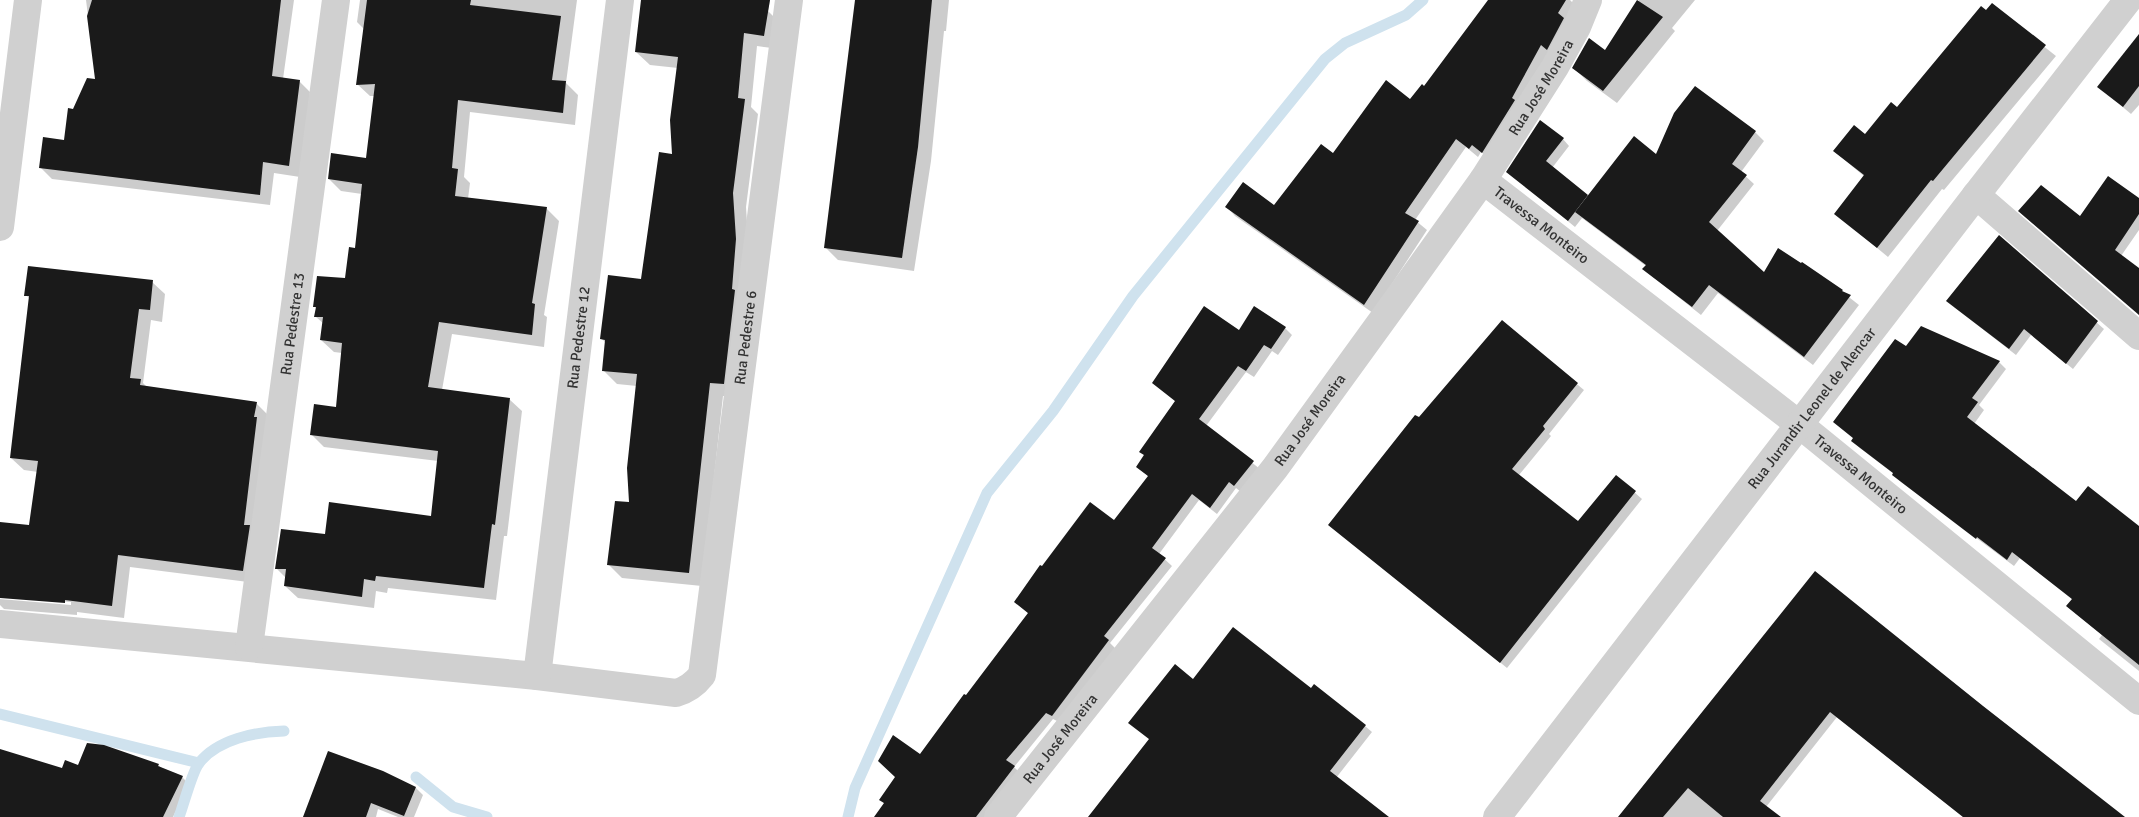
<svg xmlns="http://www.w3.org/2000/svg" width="2139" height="817" font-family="Signika,sans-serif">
	<rect width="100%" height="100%" fill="#fff"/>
	<g fill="#0003">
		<polygon points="86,0 294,0 283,79 299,81 310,92 300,177 274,173 270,205 52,179 41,168 65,141 74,110 96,80"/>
		<polygon points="360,0 577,0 566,83 578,95 575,125 470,112 464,177 470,183 468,199 546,208 559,221 544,315 547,317 544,347 452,334 442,390 509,399 522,411 507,536 504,536 496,600 388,588 387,593 376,591 374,608 298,598 285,586 286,578 277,569 326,536 432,517 438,461 324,447 311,434 338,408 342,353 334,352 321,340 324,324 316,317 317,309 314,306 346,279 357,250 362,194 341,191 329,179 367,159 375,96 370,96 357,84 364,29 357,22"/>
		<polygon points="646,0 770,0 768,11 776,19 772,48 757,46 751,107 758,114 746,207 749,253 737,397 723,396 702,586 622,578 608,564 630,504 637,386 617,384 603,370 606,343 602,339 642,281 673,155 678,68 650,65 636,52"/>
		<polygon points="856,0 949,0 946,31 944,31 931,161 914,271 838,260 825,247"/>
		<polygon points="1490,0 1570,0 1576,6 1491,160 1481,152 1478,157 1466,147 1415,220 1427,230 1373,313 1235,216 1227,207 1274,207 1333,155 1411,101 1425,88"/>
		<polygon points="1639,0 1695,0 1672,28 1675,31 1617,103 1587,81 1574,68 1605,52"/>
		<polygon points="1992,5 2056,56 1944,190 1942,189 1888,257 1836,214 1865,177 1834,151 1865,136 1897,109"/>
		<polygon points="2139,36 2139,105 2131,114 2099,87"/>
		<polygon points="1695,87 1755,132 1764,141 1741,172 1754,184 1717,231 1764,274 1845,294 1859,305 1813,365 1718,293 1701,315 1653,277 1644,269 1646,266 1582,218 1575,227 1508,172 1563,139 1569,146 1552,168 1589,197 1657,156"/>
		<polygon points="2139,199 2139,230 2121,256 2139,270 2139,315 2080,218"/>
		<polygon points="1999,237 2104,329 2073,369 2031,335 2016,355 1954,307"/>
		<polygon points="152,282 165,294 162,322 151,320 143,383 148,388 256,403 269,416 256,583 130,567 124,618 77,612 77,615 4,609 0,605 0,599 71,605 71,602 0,597 0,523 30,527 38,472 24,470 11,458 30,299 26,295"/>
		<polygon points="1502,322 1584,390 1549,434 1551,436 1519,475 1578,523 1616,476 1642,499 1507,668 1330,525"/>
		<polygon points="1285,328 1292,335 1278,355 1272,351 1254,377 1246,372 1206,426 1260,469 1241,492 1236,488 1217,514 1199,500 1159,554 1172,566 1110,643 1115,648 1059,722 1053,719 1014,767 1021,774 988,817 876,817 885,804 881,800 920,756 1029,614 1015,602 1042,567 1114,522 1149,477 1137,466 1176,402 1154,383 1239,331"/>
		<polygon points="1906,348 1999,362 2006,369 1979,405 1984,410 1974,424 2076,503 2139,528 2139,671 2099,639 2102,635 2075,613 2073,600 2020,558 2014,566 1901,482 1894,474 1860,448 1853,441 1854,439 1834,422"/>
		<polygon points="1815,573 2123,817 1963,817 1837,717 1766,807 1778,817 1619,817"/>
		<polygon points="1193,681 1365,726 1372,732 1336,778 1384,817 1090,817 1150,740 1130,723"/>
		<polygon points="0,761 63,770 79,766 158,765 163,769 182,777 189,784 173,817 0,817"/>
		<polygon points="416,788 423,795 414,817 398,817 378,809 376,817 305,817"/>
	</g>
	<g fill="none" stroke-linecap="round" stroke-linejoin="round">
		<g stroke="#cfe2ee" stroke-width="11">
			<polyline points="0,714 199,763"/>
			<polyline points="416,777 453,807 487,817"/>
			<path d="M179,817c5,-13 13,-45 20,-54 19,-24 56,-31 85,-32"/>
			<polyline points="848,817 855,788 987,493 1053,411 1133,296 1325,59 1345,43 1406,15 1423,0"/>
		</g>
	</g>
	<g fill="#1a1a1a">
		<polygon points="92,0 281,0 272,76 300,80 289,166 263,162 260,195 39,168 43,137 64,140 68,108 73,109 87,78 95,79 87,16"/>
		<polygon points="367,0 471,0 470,5 561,16 552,80 566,81 563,113 458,100 452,168 458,169 455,196 547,207 532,303 535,304 532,335 439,322 428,387 510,398 495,525 492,524 484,588 376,576 375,581 364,579 362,597 284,586 286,569 275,569 281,529 325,534 329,502 431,516 438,451 310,435 314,404 336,407 342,343 320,340 323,317 314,317 316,307 313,307 317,276 345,278 349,247 355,248 362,184 328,179 331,153 366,158 375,84 356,85"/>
		<polygon points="641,0 770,0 764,36 744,33 738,98 745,99 733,193 736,239 732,289 735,290 724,384 710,383 689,573 607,565 615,501 629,502 627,468 637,374 602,371 605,340 600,339 608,275 641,279 659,152 672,154 670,120 678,57 635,52"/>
		<polygon points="855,0 932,0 918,147 902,258 824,248"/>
		<polygon points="1488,0 1566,0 1558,13 1564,18 1547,50 1541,45 1512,98 1515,100 1482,153 1472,145 1469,149 1456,139 1405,213 1419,221 1364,305 1225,207 1243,182 1274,205 1321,144 1333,153 1386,80 1410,99 1422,84 1424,86"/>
		<polygon points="1637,0 1663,17 1603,91 1572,68 1589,38 1605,50"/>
		<polygon points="1992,3 2046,45 1933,181 1931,180 1877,248 1834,214 1864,175 1833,151 1854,125 1865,134 1891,102 1897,107 1981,6 1986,10"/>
		<polygon points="2139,34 2139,86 2123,107 2097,87"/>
		<polygon points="1695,86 1756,131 1732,164 1747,175 1709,222 1764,272 1778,248 1801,263 1802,262 1843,290 1842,291 1851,295 1804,357 1709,285 1692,307 1642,269 1646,265 1575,212 1634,136 1656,154 1674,113"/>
		<polygon points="1540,120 1564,138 1546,161 1588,195 1568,221 1506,172"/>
		<polygon points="2108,176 2139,198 2139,214 2115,250 2139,268 2139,315 2018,211 2041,185 2080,216"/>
		<polygon points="1999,235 2098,321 2066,364 2024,329 2009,349 1946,301"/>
		<polygon points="28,266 153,280 150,310 139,309 130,378 141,379 140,385 257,402 254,417 257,417 244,525 250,525 243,571 118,555 112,606 65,600 65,603 0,598 0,522 29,525 38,461 10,458 29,296 24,296"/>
		<polygon points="1204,306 1239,330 1254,306 1286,327 1271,349 1264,345 1246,371 1238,366 1199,419 1254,461 1234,486 1229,482 1210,508 1192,494 1152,548 1166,558 1104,636 1109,640 1052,716 1046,713 1006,760 1015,766 976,817 874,817 884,803 879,800 895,777 878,761 893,735 920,754 964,694 966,695 1028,613 1014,602 1040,565 1042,566 1090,502 1114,520 1148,476 1136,467 1144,455 1139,452 1175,401 1152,383"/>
		<polygon points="1502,320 1578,383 1543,426 1545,429 1512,469 1578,521 1616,475 1636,491 1500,663 1328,525 1415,415 1419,417"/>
		<polygon points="1921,326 2000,361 1972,398 1978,402 1967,417 2076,501 2088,486 2139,526 2139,665 2066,606 2072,599 2012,552 2007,560 1977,537 1976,539 1892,475 1893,473 1851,441 1853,438 1833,422 1895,339 1906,346"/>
		<polygon points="1815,571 1983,706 2125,817 1963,817 1830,712 1760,801 1781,817 1723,817 1688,788 1663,817 1618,817"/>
		<polygon points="1233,627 1311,688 1314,684 1366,725 1330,771 1389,817 1088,817 1149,739 1128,723 1175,664 1193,679"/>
		<polygon points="87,743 104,745 159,764 158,766 183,776 163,817 0,817 0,749 62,768 65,760 78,765"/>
		<polygon points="328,751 383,771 416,787 404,816 371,803 366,817 303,817"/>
	</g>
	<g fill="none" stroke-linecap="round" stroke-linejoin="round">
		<g stroke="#d0d0d0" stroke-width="28">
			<path id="s1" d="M1483,180l317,245 339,276"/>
			<polyline points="1976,195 2139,336"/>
			<polyline points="0,227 28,0"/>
			<path id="s2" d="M0,624l537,52 139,17c11,-3 19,-9 26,-18l87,-675"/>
			<path id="s3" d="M249,647l87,-647"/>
			<path id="s4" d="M537,676l83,-676"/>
			<path id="s5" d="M998,817l277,-349 124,-171 84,-117 72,-113 22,-40 11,-27"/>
			<path id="s6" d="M1497,817l479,-622 152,-195"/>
		</g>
	</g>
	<g text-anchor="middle" stroke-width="5" stroke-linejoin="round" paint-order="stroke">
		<g font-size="15" fill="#333" stroke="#fff">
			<text dy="5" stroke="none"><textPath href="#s5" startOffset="910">Rua José Moreira</textPath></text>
			<text dy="5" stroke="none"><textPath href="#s1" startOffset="74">Travessa Monteiro</textPath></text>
			<text dy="5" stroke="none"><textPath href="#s3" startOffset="326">Rua Pedestre 13</textPath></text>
			<text dy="5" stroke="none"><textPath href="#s4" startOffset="341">Rua Pedestre 12</textPath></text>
			<text dy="5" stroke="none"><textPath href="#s2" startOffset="1052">Rua Pedestre 6</textPath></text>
			<text dy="5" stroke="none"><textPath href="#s6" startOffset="516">Rua Jurandir Leonel de Alencar</textPath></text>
			<text dy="5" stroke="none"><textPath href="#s5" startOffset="505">Rua José Moreira</textPath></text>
			<text dy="5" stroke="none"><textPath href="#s1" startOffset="479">Travessa Monteiro</textPath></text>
			<text dy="5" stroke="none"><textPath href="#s5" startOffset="100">Rua José Moreira</textPath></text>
		</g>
	</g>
</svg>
